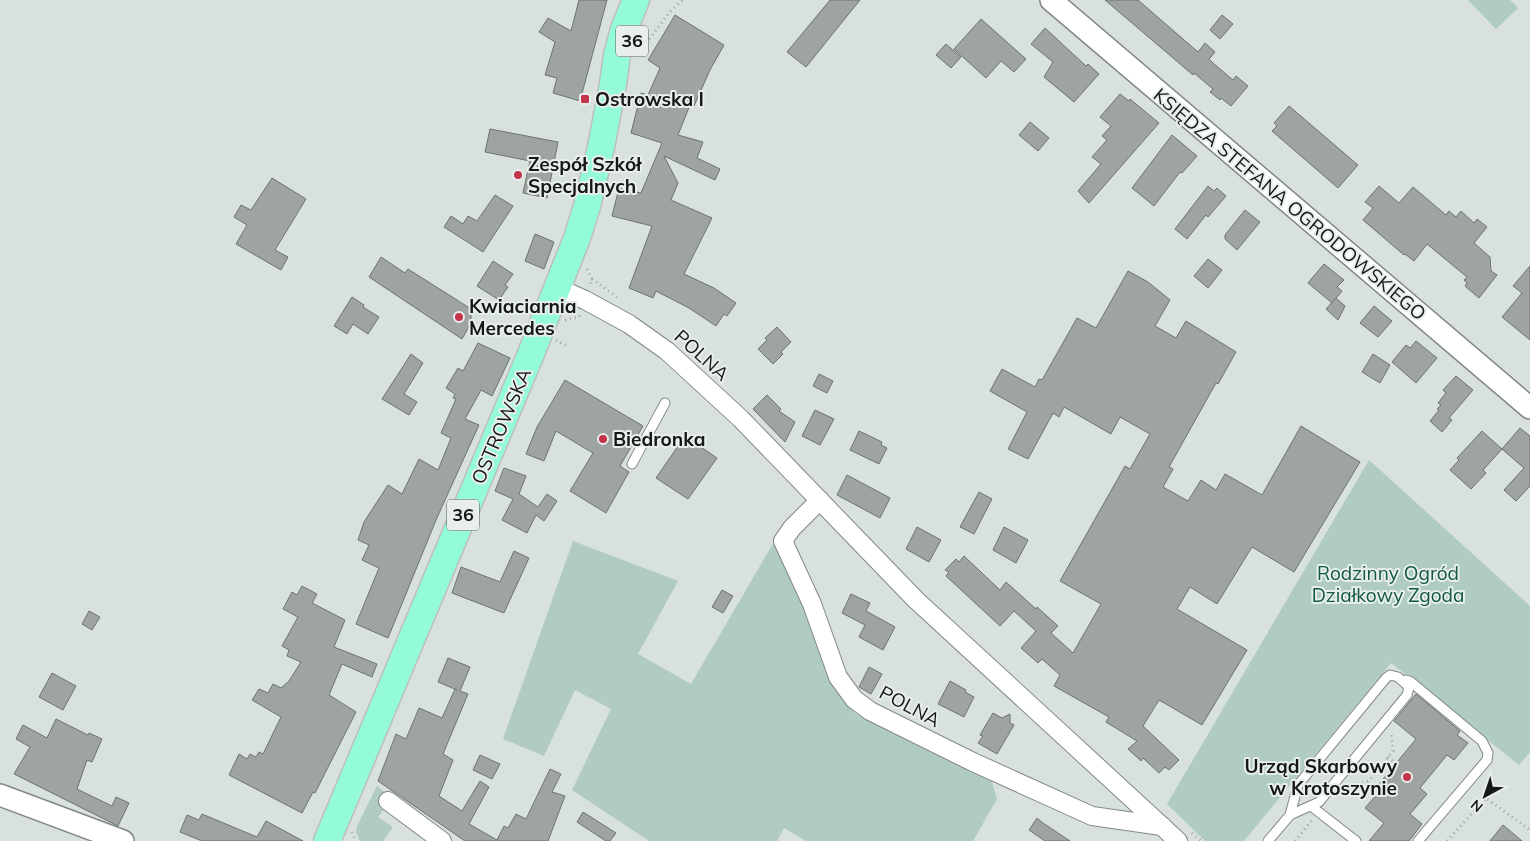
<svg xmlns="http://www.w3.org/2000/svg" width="1530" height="841" font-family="Mulish,sans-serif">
	<rect width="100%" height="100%" fill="#d9e1dd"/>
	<g fill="#b0cbbf">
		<polygon points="1468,0 1510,0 1518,8 1496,29"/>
		<polygon points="1369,460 1530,606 1530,752 1519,765 1391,663 1244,841 1205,841 1167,804"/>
		<polygon points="573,541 678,581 638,654 691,684 774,542 805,608 829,675 855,714 991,778 997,799 973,841 806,841 784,828 777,841 649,841 572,790 611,709 575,690 544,756 503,739"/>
		<polygon points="377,786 387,794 383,810 378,817 393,827 383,841 360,841 356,832 357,826"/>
	</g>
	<g fill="#9da4a1" stroke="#6d7370">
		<polygon points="579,0 607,0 580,101 553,93 557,78 545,75 555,42 539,32 548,18 571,31"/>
		<polygon points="830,0 860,0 806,67 787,52"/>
		<polygon points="1105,0 1138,0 1198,52 1205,43 1215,52 1209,59 1213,63 1233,80 1236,76 1248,86 1231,106 1221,98 1220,100 1210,92 1213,89 1194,73 1193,75"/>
		<polygon points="675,15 724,45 710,70 694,106 690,105 678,135 703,142 697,158 720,169 715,180 664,156 678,183 671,200 712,218 684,274 714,288 736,303 727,316 724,314 716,326 689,308 656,291 653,298 629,288 652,226 612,216 619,188 641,193 662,143 631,133 641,93 648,95 660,68 648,60"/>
		<polygon points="1222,15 1233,24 1220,39 1210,30"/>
		<polygon points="981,19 1026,59 1014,72 1001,61 986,78 954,49"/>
		<polygon points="1045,28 1086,66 1088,64 1099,74 1074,102 1044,77 1053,62 1031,44"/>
		<polygon points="946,44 961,57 951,68 936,55"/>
		<polygon points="1120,94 1129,101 1130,99 1159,123 1089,203 1078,191 1101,164 1092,157 1107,140 1102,136 1111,126 1100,117"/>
		<polygon points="1289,106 1358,165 1338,188 1272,131 1277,126 1274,123"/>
		<polygon points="1030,122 1049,138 1038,151 1019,135"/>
		<polygon points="490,129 558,142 547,198 523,193 530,161 485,152"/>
		<polygon points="1172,135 1197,156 1182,173 1180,172 1154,206 1132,188"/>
		<polygon points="272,178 306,199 275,250 288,257 281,270 236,244 247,225 234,217 241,205 251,210"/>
		<polygon points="1208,186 1214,191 1217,188 1226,196 1208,217 1206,215 1187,239 1175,229"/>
		<polygon points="1379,186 1399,203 1413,187 1446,215 1449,211 1456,217 1461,211 1474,223 1477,219 1487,227 1474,243 1490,257 1491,271 1497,275 1479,298 1465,286 1467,283 1464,280 1467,277 1427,244 1414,261 1405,254 1404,255 1363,220 1373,208 1365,202"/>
		<polygon points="495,195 513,206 483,252 444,227 451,216 463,224 468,216 477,221"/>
		<polygon points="1245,210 1260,222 1237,250 1225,239 1225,235"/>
		<polygon points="535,234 554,242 544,269 525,261"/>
		<polygon points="381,257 405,273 408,269 468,307 471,315 471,323 462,339 369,277"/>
		<polygon points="1208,259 1222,270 1208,288 1194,276"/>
		<polygon points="493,261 513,274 505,285 508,287 499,300 477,286"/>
		<polygon points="1324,264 1344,280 1337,287 1342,291 1332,303 1308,283"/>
		<polygon points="1530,266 1530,340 1502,317 1522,293 1513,286"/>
		<polygon points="1128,271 1148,282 1170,300 1155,326 1176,338 1186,321 1236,352 1218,384 1216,383 1169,467 1173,469 1163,487 1188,501 1201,480 1216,490 1225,474 1262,495 1301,426 1360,462 1294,572 1252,547 1217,604 1190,587 1177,609 1247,650 1202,725 1159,700 1143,726 1179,760 1169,770 1165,767 1159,773 1143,758 1141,761 1128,749 1137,741 1106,722 1109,717 1054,686 1060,675 1042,659 1038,663 1021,648 1036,631 1014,611 1000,626 946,576 949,572 945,570 956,559 959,562 964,556 1000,590 1006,582 1036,609 1037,607 1058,626 1051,633 1073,653 1101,604 1060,581 1125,466 1130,469 1150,434 1120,417 1111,434 1064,407 1059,417 1053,413 1028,459 1008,449 1027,412 990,391 1002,369 1035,387 1039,379 1042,380 1077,318 1096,328"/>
		<polygon points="352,297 364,305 363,307 379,317 368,334 353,324 347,334 334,326"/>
		<polygon points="1336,298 1345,306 1338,320 1326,309"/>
		<polygon points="1374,306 1392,321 1378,337 1360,323"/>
		<polygon points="777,327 791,342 781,352 783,354 773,364 758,349 767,340 765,338"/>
		<polygon points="1416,341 1437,358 1416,383 1392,362 1406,345 1410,348"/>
		<polygon points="478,343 510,358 492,396 481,390 465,419 479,425 436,520 388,638 356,624 379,568 362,560 369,545 358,540 364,522 388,485 402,494 419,459 438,470 451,438 441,433 456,399 453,398 455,394 446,388 458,368 463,371"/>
		<polygon points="411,354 423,363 404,394 417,402 409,415 382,399"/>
		<polygon points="1373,354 1390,365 1380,383 1362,372"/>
		<polygon points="819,374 833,381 827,393 813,386"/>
		<polygon points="1456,376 1473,390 1449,418 1452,420 1442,432 1430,421 1439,410 1437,409 1441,405 1438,403 1446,393 1443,390"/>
		<polygon points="565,380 643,426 620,466 629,472 606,513 570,491 593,453 556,431 544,461 526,454 537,427"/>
		<polygon points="767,395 781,409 779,411 795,422 785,442 753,409"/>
		<polygon points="815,410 834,419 820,445 802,436"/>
		<polygon points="1520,428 1530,436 1530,486 1516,501 1504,490 1524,468 1502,449 1483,470 1486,473 1471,489 1450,470 1459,460 1457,458 1482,431 1502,449"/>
		<polygon points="859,431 882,442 881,445 887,448 879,464 850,450"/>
		<polygon points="685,436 717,458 688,499 656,478"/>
		<polygon points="504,468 526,476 519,494 538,507 547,494 557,501 544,521 536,515 527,533 502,520 513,499 495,491"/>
		<polygon points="847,475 890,498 880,518 837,495"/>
		<polygon points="979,492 992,499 974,534 960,527"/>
		<polygon points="917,527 941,540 929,562 906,549"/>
		<polygon points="1004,527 1028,540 1016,563 993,550"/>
		<polygon points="514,551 529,558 504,613 452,593 461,567 500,582"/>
		<polygon points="302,586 317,594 312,603 345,620 334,647 377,664 372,677 342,664 329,695 356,712 315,793 313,792 302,813 229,775 239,754 247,759 250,754 256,757 259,752 263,754 281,717 252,700 259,689 268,693 273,684 281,688 289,681 301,662 287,656 289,650 282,646 298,617 283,609 292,592 297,595"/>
		<polygon points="722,590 733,596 723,613 712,607"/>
		<polygon points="851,594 870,603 866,611 895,627 883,650 859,637 865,625 842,613"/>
		<polygon points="89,611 100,617 92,630 82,624"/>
		<polygon points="448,658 470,667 460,691 468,694 443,754 453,760 439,796 462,811 480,781 489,787 469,824 497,840 504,826 508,828 516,814 526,819 550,769 561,774 552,792 565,796 548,841 465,841 378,781 396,734 406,739 419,708 442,718 455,689 457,690 438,682"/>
		<polygon points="869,667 882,674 871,694 859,687"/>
		<polygon points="52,673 76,686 63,710 39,697"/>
		<polygon points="950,681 966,690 965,692 974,697 964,717 938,704"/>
		<polygon points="1416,694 1460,731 1457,735 1468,743 1454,760 1447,755 1420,788 1427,794 1410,814 1422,824 1409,841 1369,841 1384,823 1365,808 1379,792 1375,789 1416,739 1394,721"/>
		<polygon points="993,713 1002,718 1010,714 1010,723 1014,725 997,754 978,743 983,736 980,735"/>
		<polygon points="56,719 88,735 89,733 102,739 92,762 87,760 77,789 112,806 116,797 129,803 118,826 14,774 30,747 16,739 23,725 47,738"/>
		<polygon points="480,755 500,764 492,779 473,770"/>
		<polygon points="583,812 616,833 610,841 606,841 577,822"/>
		<polygon points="202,814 257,837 266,821 303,841 202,841 180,832 187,815 199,820"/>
		<polygon points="1037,818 1043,823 1070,841 1045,841 1029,830"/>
		<polygon points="1503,825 1522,841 1490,841"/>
	</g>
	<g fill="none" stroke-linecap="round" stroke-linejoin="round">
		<g stroke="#818885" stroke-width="11">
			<g id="service">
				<polyline points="632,464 665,403"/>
				<polyline points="1406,680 1411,682 1482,741 1488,753 1487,760 1418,841"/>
				<polyline points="1311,806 1356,841"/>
				<polyline points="1268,841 1290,815 1298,785 1386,678 1390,675 1398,677 1409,687 1407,695 1319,802 1290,815"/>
			</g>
		</g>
		<g stroke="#818885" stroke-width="20">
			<g id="minor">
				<polyline points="558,288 585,300 629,324 667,351 741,419 916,600 1178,841"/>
				<polyline points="820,500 792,528 783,541 812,604 838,677 854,699 870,711 973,762 1092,816 1162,826"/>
				<polyline points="388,801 442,841"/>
			</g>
		</g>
		<g stroke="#818885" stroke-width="24">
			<g id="tertiary">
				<polyline points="1051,0 1530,408"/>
				<polyline points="0,795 123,841"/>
			</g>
		</g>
		<g stroke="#bebebe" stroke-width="29">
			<polyline id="primary" points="327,841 530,356 577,238 587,206 601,147 613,84 617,55 624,29 636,0"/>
		</g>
		<g stroke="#9ea4a1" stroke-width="3" stroke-dasharray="1 4" stroke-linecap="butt">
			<polyline points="640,51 669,13 682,0"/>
			<polyline points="587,269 592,279 590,286"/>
			<polyline points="592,279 617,297"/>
			<polyline points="565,320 579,317 580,315"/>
			<polyline points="556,340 567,346"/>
			<polyline points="1388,757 1395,763"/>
			<polyline points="1364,764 1375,773"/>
			<polyline points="1348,787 1369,781 1393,751 1391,733"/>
			<polyline points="352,832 356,841"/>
			<polyline points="1192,833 1201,841"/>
			<polyline points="1295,841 1312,820"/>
			<polyline points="1447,841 1486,798 1530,830"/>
		</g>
		<use href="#service" stroke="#fff" stroke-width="9"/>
		<use href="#minor" stroke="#fff" stroke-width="18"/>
		<use href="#tertiary" stroke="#fff" stroke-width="21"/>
		<use href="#primary" stroke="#94fbd9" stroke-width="26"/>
	</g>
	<g fill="#c3334a" stroke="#e7eeeb" stroke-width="2">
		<rect x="580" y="94" width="10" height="10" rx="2.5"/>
		<circle cx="518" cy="175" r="5"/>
		<circle cx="459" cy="317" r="5"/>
		<circle cx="603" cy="439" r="5"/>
		<circle cx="1407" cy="777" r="5"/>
	</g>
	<g text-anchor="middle" stroke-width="4" stroke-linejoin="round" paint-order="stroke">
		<g fill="#e7eeeb" stroke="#555857" stroke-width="1">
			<rect x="616" y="25.5" width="32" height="31" rx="4"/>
			<rect x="447" y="499.5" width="32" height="31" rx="4"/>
		</g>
		<g font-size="18" font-weight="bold" fill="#161817">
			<text x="632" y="47">36</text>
			<text x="463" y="521">36</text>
		</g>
		<g font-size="19" font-weight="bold" fill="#161817" stroke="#e7eeeb" text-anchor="start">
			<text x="595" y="106">Ostrowska I</text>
			<text x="528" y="171">Zespół Szkół<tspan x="528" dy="22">Specjalnych</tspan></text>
			<text x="469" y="313">Kwiaciarnia<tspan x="469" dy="22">Mercedes</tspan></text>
			<text x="613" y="446">Biedronka</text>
			<text x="1397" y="773" text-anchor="end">Urząd Skarbowy<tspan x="1397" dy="22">w Krotoszynie</tspan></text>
		</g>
		<g font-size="19" fill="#161817" stroke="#e7eeeb">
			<text transform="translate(1290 204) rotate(40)" y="7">KSIĘDZA STEFANA OGRODOWSKIEGO</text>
			<text transform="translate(702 355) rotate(42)" y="7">POLNA</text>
			<text transform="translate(501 426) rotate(-67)" y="7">OSTROWSKA</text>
			<text transform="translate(910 706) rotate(28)" y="7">POLNA</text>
		</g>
		<g font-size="19" fill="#135942" stroke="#e7eeeb">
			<text x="1388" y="580">Rodzinny Ogród<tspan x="1388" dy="22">Działkowy Zgoda</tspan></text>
		</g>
	</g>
	<g transform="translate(1485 796) rotate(220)" stroke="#e7eeeb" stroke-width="4" paint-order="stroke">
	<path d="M0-4L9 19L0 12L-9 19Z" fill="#161817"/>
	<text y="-8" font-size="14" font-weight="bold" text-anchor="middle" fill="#161817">N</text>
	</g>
</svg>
